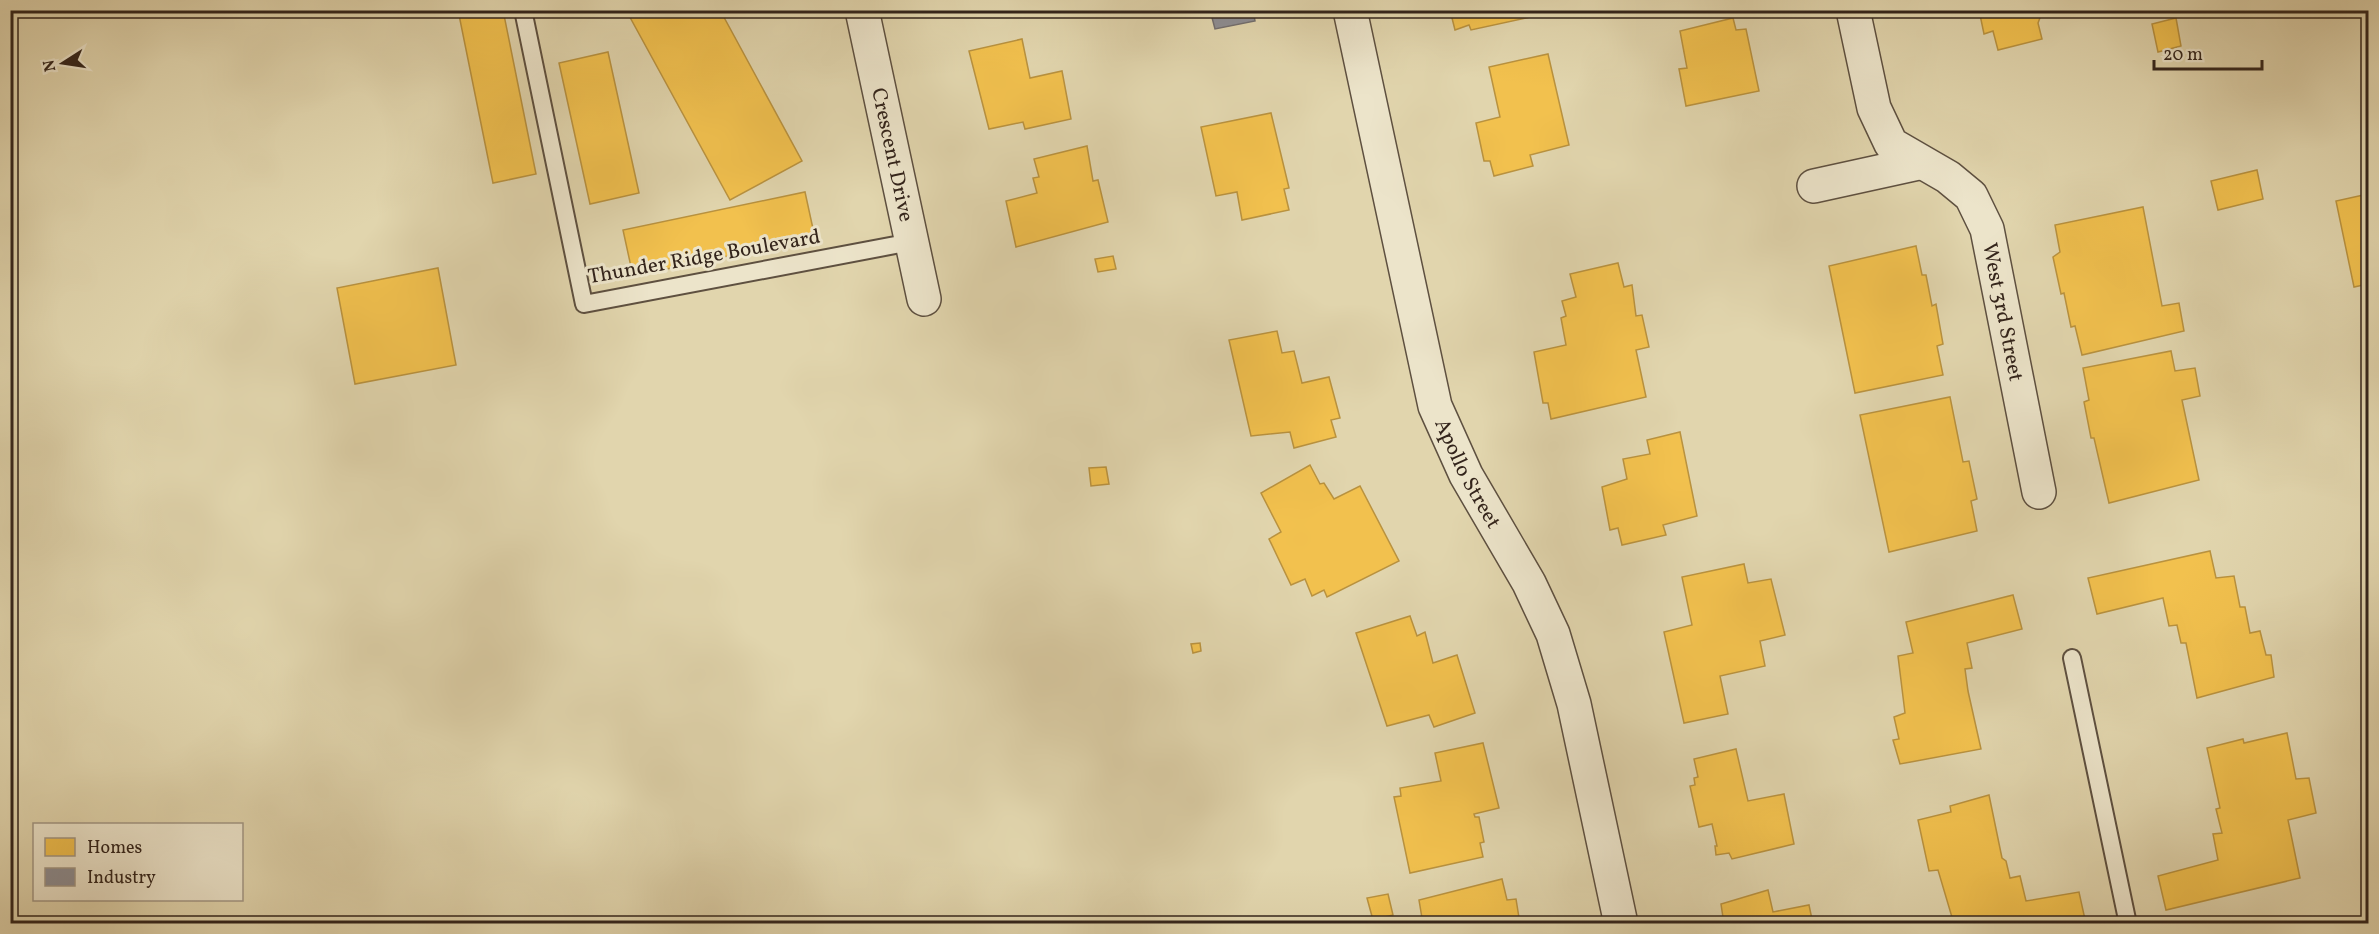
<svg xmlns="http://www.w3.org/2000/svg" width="2379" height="934" font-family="Vollkorn,serif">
	<rect width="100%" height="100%" fill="#e1d5ad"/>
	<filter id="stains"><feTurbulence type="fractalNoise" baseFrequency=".00333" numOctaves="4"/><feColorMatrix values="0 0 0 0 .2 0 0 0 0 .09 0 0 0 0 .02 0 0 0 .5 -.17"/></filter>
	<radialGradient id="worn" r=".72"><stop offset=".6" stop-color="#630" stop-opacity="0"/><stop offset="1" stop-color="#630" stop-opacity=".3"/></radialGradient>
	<g fill="#f2c14e" stroke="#b9923f" stroke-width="1.5">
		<polygon points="458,10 503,10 536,174 493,183"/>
		<polygon points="626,10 720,10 802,161 730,200"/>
		<polygon points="1450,10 1534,10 1535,16 1471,30 1469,25 1455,30"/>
		<polygon points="1979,10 2043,10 2038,23 2042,39 1998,50 1993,31 1984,34"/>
		<polygon points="1733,18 1736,30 1746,29 1759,91 1686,106 1679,69 1687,68 1680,31"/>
		<polygon points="2176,18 2181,46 2158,52 2152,24"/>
		<polygon points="1022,39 1030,78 1062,71 1071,119 1025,129 1023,122 989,129 969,51"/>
		<polygon points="608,52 639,193 590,204 559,63"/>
		<polygon points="1548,54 1569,145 1530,155 1533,166 1494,176 1490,161 1484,161 1476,123 1500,117 1489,67"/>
		<polygon points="1271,113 1289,188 1284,189 1289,210 1242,220 1237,192 1216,196 1201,127"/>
		<polygon points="1087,146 1093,181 1098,180 1108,222 1016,247 1006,201 1037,193 1033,178 1039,177 1034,159"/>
		<polygon points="2257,170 2263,199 2218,210 2211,181"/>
		<polygon points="805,192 815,238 633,276 623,230"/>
		<polygon points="2368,194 2368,284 2354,287 2336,201"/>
		<polygon points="2143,207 2162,306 2179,303 2184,331 2082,355 2075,326 2071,327 2064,293 2061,294 2053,257 2060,252 2055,225"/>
		<polygon points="1916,246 1922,275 1926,275 1932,306 1936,304 1943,344 1937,346 1943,375 1855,393 1829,266"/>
		<polygon points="1113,256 1116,269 1098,272 1095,259"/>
		<polygon points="1618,263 1624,287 1632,285 1636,316 1642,315 1649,347 1636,350 1646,397 1551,419 1548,403 1543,403 1534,352 1566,345 1561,318 1566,316 1562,301 1576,297 1570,274"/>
		<polygon points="438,268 456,365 355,384 337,288"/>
		<polygon points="1277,331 1282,353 1294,351 1302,383 1329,377 1340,418 1331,420 1336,437 1294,448 1290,432 1251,436 1229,340"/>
		<polygon points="2368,346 2368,400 2362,364 2368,361 2365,347"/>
		<polygon points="2171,351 2175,371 2195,368 2200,396 2182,400 2199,480 2109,503 2094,438 2091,438 2084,402 2089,400 2083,368"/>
		<polygon points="1950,397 1963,462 1969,461 1977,499 1971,501 1977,531 1889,552 1860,415"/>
		<polygon points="1680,432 1697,516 1663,525 1666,535 1622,545 1618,528 1610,530 1602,487 1627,479 1623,459 1650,454 1647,440"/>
		<polygon points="1310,465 1320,484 1324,483 1334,499 1360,486 1399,561 1327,597 1324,590 1312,596 1305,579 1291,585 1269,539 1281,532 1261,493"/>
		<polygon points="1106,467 1109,484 1091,486 1089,468"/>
		<polygon points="2210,551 2216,578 2234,576 2240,607 2245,607 2250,633 2260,631 2266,655 2271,655 2274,677 2197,698 2186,643 2181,643 2177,625 2169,626 2163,598 2097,614 2088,578"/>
		<polygon points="1744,564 1748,583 1771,579 1785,635 1760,641 1765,666 1720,676 1728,714 1684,723 1664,632 1692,625 1682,577"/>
		<polygon points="2013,595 2022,629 1967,643 1972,668 1965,669 1968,691 1981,749 1900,764 1893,740 1899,739 1894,717 1905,713 1898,656 1913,653 1906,622"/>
		<polygon points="1410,616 1417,636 1425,632 1433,663 1457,655 1475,713 1434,727 1429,715 1387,726 1356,633"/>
		<polygon points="1200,643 1201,651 1193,653 1191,644"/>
		<polygon points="2287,733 2296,779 2309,778 2316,813 2288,820 2300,878 2166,910 2158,876 2218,860 2213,834 2222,833 2216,809 2220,808 2207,748 2243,739 2244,743"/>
		<polygon points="1483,743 1499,808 1474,814 1475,817 1479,817 1484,842 1480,843 1483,857 1410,873 1394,797 1401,796 1400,788 1441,781 1435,753"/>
		<polygon points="1736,749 1748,801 1784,794 1794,844 1732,859 1729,853 1716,855 1715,846 1717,846 1712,824 1699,827 1690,786 1695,785 1694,778 1698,777 1694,759"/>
		<polygon points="1989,795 2002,858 2006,861 2010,878 2020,876 2026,901 2079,892 2086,924 1954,924 1938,870 1929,871 1918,820 1951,812 1950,806"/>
		<polygon points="1502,879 1507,900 1516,899 1520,924 1423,924 1419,900"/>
		<polygon points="1768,890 1773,912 1809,905 1813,924 1724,924 1721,904"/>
		<polygon points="1388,894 1393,915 1373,920 1367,898"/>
	</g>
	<polygon fill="#8d8d92" stroke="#726e6e" stroke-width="1.5" points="1210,10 1253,10 1255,21 1215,29"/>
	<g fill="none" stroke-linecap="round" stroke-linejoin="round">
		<g stroke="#5e5040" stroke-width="20">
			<g id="service">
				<polyline points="523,10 584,304 911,242"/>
				<polyline points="2072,658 2128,924"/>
			</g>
		</g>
		<g stroke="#5e5040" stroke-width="36">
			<g id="minor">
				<path id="s1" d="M862,10l62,289"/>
				<path id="s2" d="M1350,10l85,396 31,69 63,108 24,51 21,70 47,220"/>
				<path id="s3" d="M1853,10l21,98 17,36 57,33 23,19 16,33 52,263"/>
				<polyline points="1814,186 1919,163"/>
			</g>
		</g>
		<use href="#service" stroke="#ece4ca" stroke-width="16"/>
		<use href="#minor" stroke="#ece4ca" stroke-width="33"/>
	</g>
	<g text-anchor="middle" stroke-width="6" stroke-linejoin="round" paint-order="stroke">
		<g font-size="21" fill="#33241b" stroke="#ece4ca">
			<text dy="7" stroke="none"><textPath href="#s1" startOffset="148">Crescent Drive</textPath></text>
			<text transform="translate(704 256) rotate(-10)" y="7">Thunder Ridge Boulevard</text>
			<text dy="7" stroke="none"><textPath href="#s3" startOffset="357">West 3rd Street</textPath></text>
			<text dy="7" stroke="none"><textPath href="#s2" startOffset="480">Apollo Street</textPath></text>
		</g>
	</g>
	<rect width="2379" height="934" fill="none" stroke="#e1d5ad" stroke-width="36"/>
	<rect x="12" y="12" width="2355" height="910" fill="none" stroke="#33241b" stroke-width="3"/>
	<rect x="18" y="18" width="2343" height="898" fill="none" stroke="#33241b" stroke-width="1.5"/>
	<rect x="33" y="823" width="210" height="78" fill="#ece4ca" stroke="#a29784" stroke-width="1.5"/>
	<rect x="45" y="838" width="30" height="18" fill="#f2c14e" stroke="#a29784" stroke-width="1.5"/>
	<text x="87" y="853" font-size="18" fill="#33241b">Homes</text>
	<rect x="45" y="868" width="30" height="18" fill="#8d8d92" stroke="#a29784" stroke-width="1.5"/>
	<text x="87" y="883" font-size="18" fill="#33241b">Industry</text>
	<g transform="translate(63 63) rotate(258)" stroke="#ece4ca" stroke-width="4.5" paint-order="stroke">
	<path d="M0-4.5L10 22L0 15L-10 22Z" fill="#33241b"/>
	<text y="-9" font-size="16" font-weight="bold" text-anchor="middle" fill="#33241b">N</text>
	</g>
	<path d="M2154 60v9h108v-9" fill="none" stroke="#33241b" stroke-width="3"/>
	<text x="2163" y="60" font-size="18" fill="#33241b" stroke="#ece4ca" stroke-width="4.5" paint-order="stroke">20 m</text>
	<rect width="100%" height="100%" filter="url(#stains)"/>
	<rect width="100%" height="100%" fill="url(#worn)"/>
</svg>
